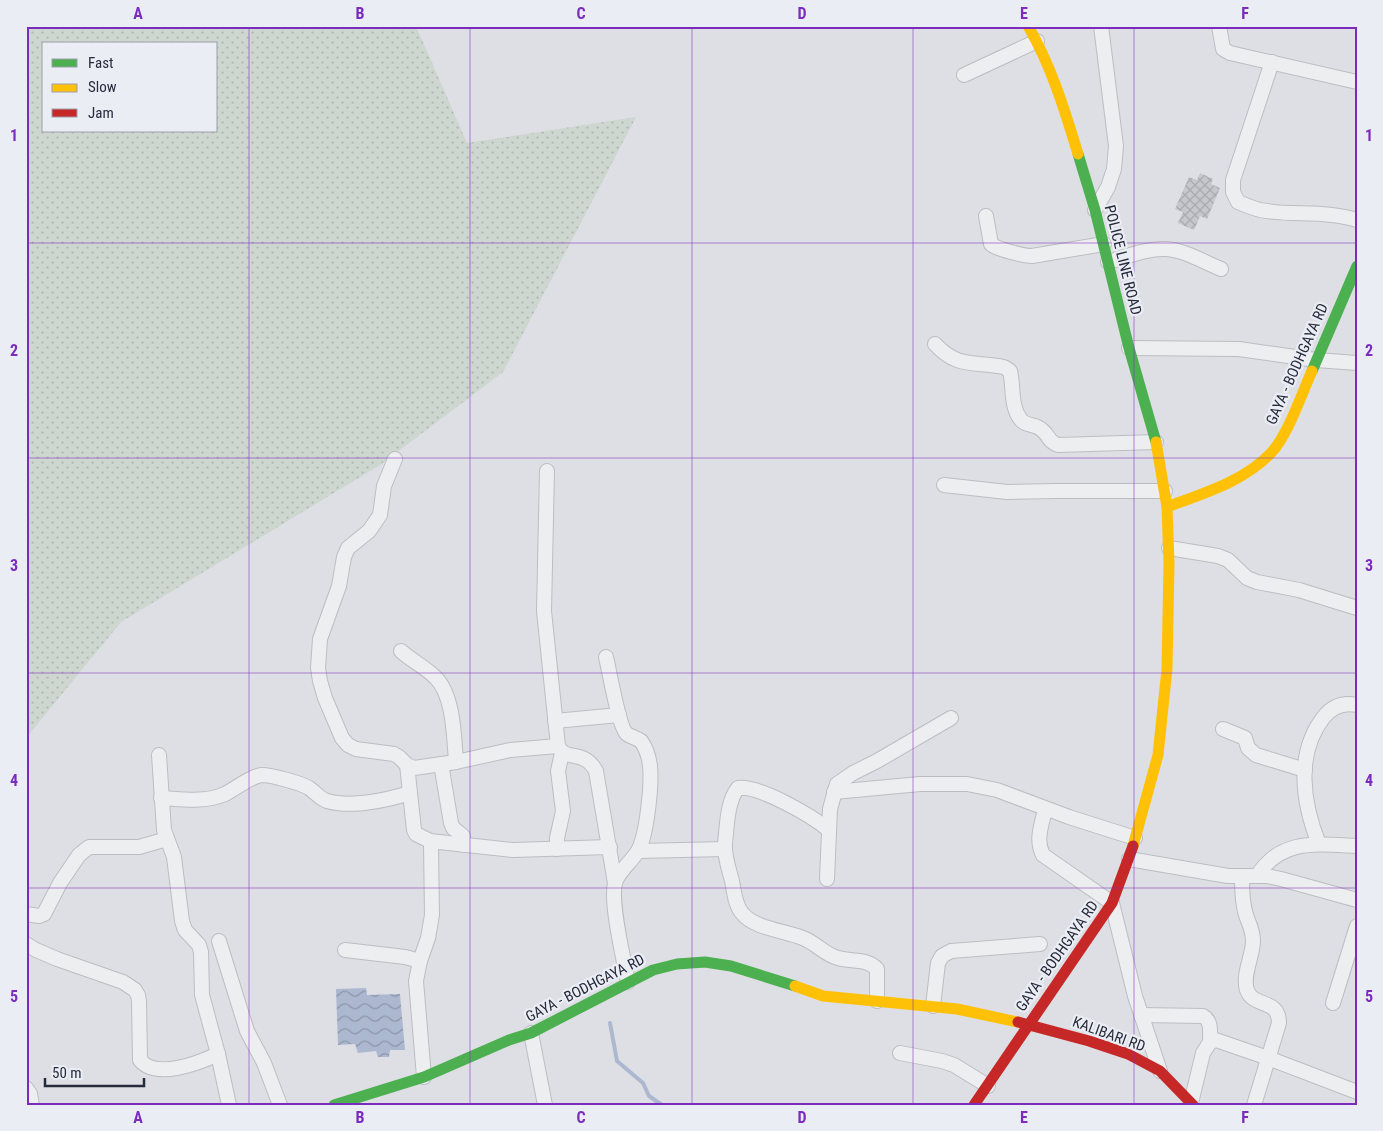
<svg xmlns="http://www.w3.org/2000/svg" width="1383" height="1131" font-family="'Roboto Condensed',sans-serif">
	<defs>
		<pattern id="grass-dots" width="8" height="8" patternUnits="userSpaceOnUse" patternTransform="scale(1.25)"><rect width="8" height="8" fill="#cdd6cf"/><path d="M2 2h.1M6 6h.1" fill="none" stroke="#b0b8b3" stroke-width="1.8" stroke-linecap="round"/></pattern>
		<pattern id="water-waves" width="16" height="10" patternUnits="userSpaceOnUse" patternTransform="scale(1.25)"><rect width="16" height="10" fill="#acb8cf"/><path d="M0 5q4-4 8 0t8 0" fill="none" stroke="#8c96a9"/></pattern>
		<pattern id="building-cross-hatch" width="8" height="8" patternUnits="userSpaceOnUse" patternTransform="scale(1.25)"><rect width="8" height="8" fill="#c6c7cc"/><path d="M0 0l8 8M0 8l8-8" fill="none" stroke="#aaabb0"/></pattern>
	</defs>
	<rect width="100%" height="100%" fill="#dedfe4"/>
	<path fill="url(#grass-dots)" fill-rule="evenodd" d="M26,26h390l51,117 169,-26 -133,255 -123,93 -259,157 -95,116zM44,44h172v87h-172z"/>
	<polygon fill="url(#water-waves)" points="366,988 367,995 400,994 405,1050 390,1050 389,1057 378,1057 376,1051 358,1053 355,1044 338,1045 336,989"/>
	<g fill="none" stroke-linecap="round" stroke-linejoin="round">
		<polyline stroke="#acb8cf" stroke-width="4" points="610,1023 617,1061 643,1083 649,1096 662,1105"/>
	</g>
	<polygon fill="url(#building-cross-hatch)" points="1200,173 1213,179 1211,184 1220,188 1207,219 1200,216 1194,230 1178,223 1183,212 1175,209 1189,177 1197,180"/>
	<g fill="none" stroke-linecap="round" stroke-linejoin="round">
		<g stroke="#bcbdc2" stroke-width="16">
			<g id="street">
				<polyline points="1219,26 1223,49 1230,53 1357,82"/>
				<path d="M1272,62l-39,118v12l5,10c7,3 14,6 22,8 32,6 65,0 97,10"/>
				<polyline points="964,75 1037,41"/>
				<polyline points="1095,210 1108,187 1114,169 1116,146 1101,26"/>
				<path d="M986,216l5,28c5,5 33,12 41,12l72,-12"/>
				<path d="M1108,262c18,-5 39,-14 58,-13 18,1 38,13 55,20"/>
				<path d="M935,344c23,25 39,17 69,23l6,4c4,16 0,35 11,49 5,6 15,4 21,10 8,6 5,11 16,15l98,-3"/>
				<polyline points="1129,348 1239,349 1316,360 1357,363"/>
				<polyline points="395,459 384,486 380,515 369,531 348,548 344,557 339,586 320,639 318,668 320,681 325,698 342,738 348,745 356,749 394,754 399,757 407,765 414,768 456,762 510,750 558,746"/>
				<path d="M547,471l-3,140 14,135c9,17 25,2 38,25l19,112"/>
				<polyline points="944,485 1007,492 1056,491 1165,491"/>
				<polyline points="1169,548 1218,556 1228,560 1247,578 1257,582 1299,590 1357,608"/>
				<path d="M401,651c11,10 24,16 34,26 19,18 19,60 21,85"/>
				<path d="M606,657c3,12 13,71 21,77 4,3 10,4 14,7 5,7 8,16 9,25 2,18 -3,66 -11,83 -6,12 -20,21 -24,34 -5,20 9,77 13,99"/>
				<polyline points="555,721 619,715"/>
				<polyline points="1223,729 1245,738 1248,748 1256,755 1305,770"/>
				<polyline points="159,755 164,830 174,857 182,921 185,930 199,945 201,952 202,995 218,1054 229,1105"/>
				<polyline points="441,764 451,823 453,828 463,836 464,845"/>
				<polyline points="407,765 414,830 416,834 430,841 431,845 432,915 428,938 420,961 416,981 424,1077"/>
				<polyline points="834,792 920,784 967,784 997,790 1069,817 1135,838"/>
				<path d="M161,798c21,1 43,5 64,-4 10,-5 26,-18 37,-19 9,0 39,8 47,13 6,4 11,11 18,13 24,7 60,-1 83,-8"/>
				<path d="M1045,809c-3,16 -10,30 -2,46l69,48 23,93 25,75"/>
				<path d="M829,830c-17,-14 -70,-45 -91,-42 -11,13 -11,39 -13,55 -1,13 4,26 7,38 2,10 3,24 10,32 12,16 46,18 63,26 12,5 20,16 33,19 13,4 29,0 39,11v32"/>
				<polyline points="430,841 513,850 610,847"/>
				<path d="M1319,844c-16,-40 -24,-89 4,-126 9,-12 20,-16 34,-13"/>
				<polyline points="557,849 557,838 563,811 558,771 562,753"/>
				<polyline points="638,851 725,849"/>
				<polyline points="1129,859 1228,876 1267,876 1281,879 1357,900"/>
				<path d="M1257,876c24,-38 60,-32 100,-30"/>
				<path d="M1242,877c0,12 0,26 4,38 3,9 7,15 7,26 0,15 -11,34 -6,49 6,18 32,8 32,33l-25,82"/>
				<polyline points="827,879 830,809 837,784 853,773 877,761 951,718"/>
				<polyline points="26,914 39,916 44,914 60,883 79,855 89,847 139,847 167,839"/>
				<polyline points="219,941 247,1031 264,1063 280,1105"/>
				<path d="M26,944l10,6 21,9 66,23 12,8 3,5 1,6 1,59c16,20 59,3 78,-6"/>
				<polyline points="345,950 405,957 420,961"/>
				<polyline points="1333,1003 1357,926"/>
				<polyline points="933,1006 938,963 942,956 951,951 1040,944"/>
				<path d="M1141,1015l62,1c9,5 7,16 7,26"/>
				<polyline points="531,1033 545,1105"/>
				<polyline points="900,1053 942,1061 954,1065 988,1086"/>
				<polyline points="26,1088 30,1094 32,1105"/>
				<polyline points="1191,1103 1203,1053 1210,1042 1216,1040 1268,1058 1357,1092"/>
			</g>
		</g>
		<use href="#street" stroke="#edeef0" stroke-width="14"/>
		<g stroke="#4caf50" stroke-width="11">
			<polyline points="1078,154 1095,210 1129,348 1156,442"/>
			<polyline points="1312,371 1357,266"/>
			<polyline points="334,1105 424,1077 509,1040 531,1033 653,970 677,964 705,962 731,966 795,986"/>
		</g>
		<g stroke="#ffc107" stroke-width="11">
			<path d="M1028,26c23,39 37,85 50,128"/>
			<path d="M1167,507c37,-14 76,-25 104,-54 17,-18 31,-60 41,-82"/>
			<polyline points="1133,846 1158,755 1167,669 1169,564 1167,507 1156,442"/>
			<polyline points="795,986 823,996 957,1009 1018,1022"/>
		</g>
		<g stroke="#c62828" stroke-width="11">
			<polyline points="1018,1022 1089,1041 1128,1054 1160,1071 1193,1105"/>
			<polyline points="974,1105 1112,903 1133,846"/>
		</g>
	</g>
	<path fill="none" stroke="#7b2cbf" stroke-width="1" stroke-opacity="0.55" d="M249,26v1079M470,26v1079M692,26v1079M913,26v1079M1134,26v1079M26,243h1331M26,458h1331M26,673h1331M26,888h1331"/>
	<g text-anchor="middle" stroke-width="4.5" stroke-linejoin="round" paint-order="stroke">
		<g font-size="15" fill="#262b3b" stroke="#ebedf4">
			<text transform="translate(1123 260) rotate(76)" y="5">POLICE LINE ROAD</text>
			<text transform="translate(1297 364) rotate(-66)" y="5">GAYA - BODHGAYA RD</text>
			<text transform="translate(1057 956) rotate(-55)" y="5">GAYA - BODHGAYA RD</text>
			<text transform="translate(585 988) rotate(-27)" y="5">GAYA - BODHGAYA RD</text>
			<text transform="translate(1109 1034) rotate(20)" y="5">KALIBARI RD</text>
		</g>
	</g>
	<rect width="1383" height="1131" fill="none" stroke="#ebedf4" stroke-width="55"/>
	<rect x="42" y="42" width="175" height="90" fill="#ebedf4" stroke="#9c9faa"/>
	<rect x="52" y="59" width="25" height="8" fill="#4caf50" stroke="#9c9faa"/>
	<text x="88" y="68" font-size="15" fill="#262b3b">Fast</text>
	<rect x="52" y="84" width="25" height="8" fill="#ffc107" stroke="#9c9faa"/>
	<text x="88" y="92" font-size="15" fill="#262b3b">Slow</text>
	<rect x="52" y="109" width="25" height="8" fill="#c62828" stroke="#9c9faa"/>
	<text x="88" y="118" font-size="15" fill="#262b3b">Jam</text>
	<path d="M45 1078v8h99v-8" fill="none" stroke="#262b3b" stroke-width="2.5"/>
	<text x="52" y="1078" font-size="15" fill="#262b3b" stroke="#ebedf4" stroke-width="4" paint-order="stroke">50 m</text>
	<rect x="28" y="28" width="1328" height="1076" fill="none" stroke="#7b2cbf" stroke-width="2"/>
	<g font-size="16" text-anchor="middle" font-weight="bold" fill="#7b2cbf">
		<text x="138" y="19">A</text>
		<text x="360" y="19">B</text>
		<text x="581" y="19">C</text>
		<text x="802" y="19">D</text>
		<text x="1024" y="19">E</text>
		<text x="1245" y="19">F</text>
		<text x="14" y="141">1</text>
		<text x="1369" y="141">1</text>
		<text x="14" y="356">2</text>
		<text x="1369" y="356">2</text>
		<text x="14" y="571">3</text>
		<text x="1369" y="571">3</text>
		<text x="14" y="786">4</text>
		<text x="1369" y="786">4</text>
		<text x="14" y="1002">5</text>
		<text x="1369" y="1002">5</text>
		<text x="138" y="1123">A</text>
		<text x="360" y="1123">B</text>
		<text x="581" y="1123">C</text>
		<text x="802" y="1123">D</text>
		<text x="1024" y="1123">E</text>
		<text x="1245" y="1123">F</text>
	</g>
</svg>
